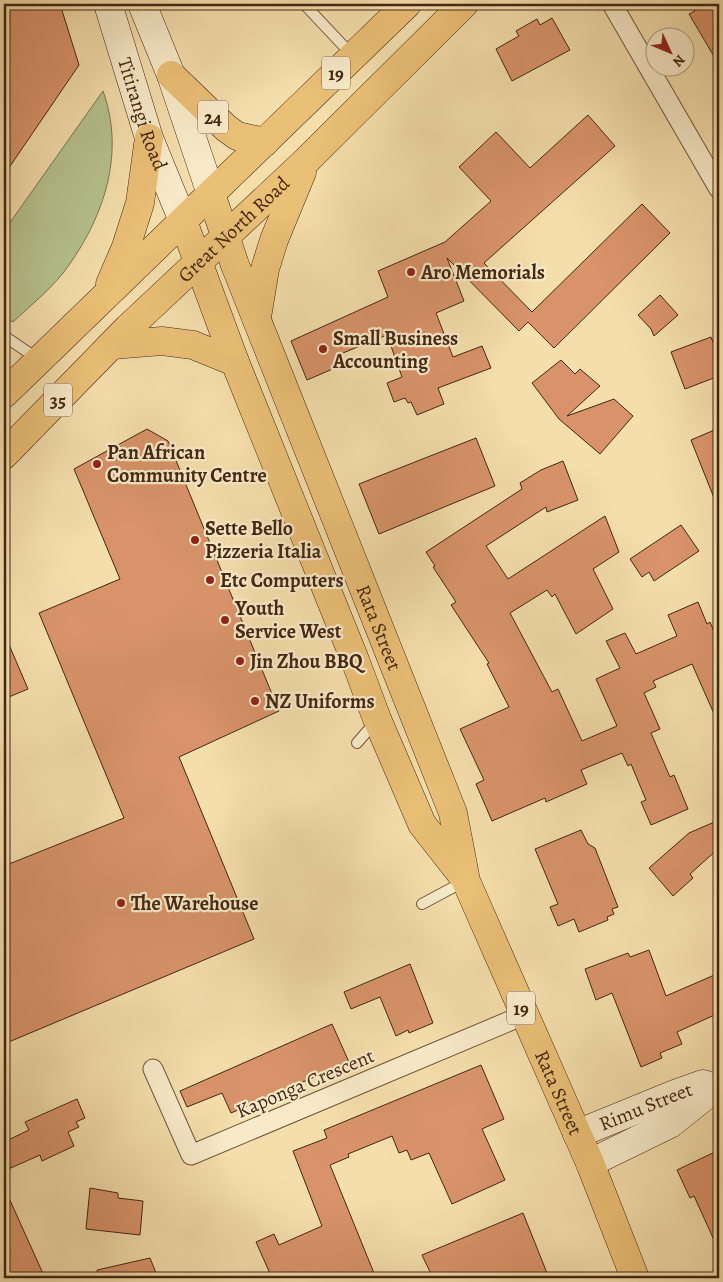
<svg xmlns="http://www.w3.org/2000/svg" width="723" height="1282" font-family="Alegreya,serif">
	<rect width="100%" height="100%" fill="#f4deac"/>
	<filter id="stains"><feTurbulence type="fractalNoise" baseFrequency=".004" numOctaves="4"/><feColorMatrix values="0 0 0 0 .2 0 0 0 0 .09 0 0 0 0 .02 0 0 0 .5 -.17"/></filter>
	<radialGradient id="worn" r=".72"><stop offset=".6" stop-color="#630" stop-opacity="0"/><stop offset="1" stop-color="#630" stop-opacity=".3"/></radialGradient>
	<path fill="#b5c28e" stroke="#7c7450" d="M103,91c22,61 2,123 -34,174 -15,22 -37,39 -56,57l-9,-5v-86z"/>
	<g fill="#d8936a" stroke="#442612">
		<polygon points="4,4 60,4 79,65 4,175"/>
		<polygon points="690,4 719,4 719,65 689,14 695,11"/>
		<polygon points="552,18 570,50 512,81 496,49 519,36 516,31 537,19 540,25"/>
		<polygon points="588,115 615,146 484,263 532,312 642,204 670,233 554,348 528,322 519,331 447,258 464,301 436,313 453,357 482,346 491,368 438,388 444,404 417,415 411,402 408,403 405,398 394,402 387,383 402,377 387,335 338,355 342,365 307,380 291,341 388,297 378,271 445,242 491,201 459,167 496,132 530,168"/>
		<polygon points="660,295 678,315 654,336 651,329 638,315"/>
		<polygon points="711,337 719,357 719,376 685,389 671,352"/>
		<polygon points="561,360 575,374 580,369 600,386 567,416 614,399 633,416 600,454 559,419 532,383"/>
		<polygon points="719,428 719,508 718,508 691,440"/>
		<polygon points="147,429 168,441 279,711 179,757 254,939 4,1044 4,866 124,818 39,613 120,579 74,469"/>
		<polygon points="476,438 495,486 379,534 359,484"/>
		<polygon points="563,461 578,500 547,512 546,507 486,546 508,579 605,516 619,552 593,569 613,609 576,634 555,594 552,597 547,590 510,613 552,692 558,689 582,741 617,726 596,679 620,668 606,641 625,633 636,654 677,636 668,615 698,602 707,624 710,622 719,643 719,725 692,664 653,681 656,687 644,693 660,729 651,733 670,777 674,775 688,809 651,825 641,802 646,800 631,764 628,766 622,753 581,770 587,784 546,802 545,798 492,821 476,784 484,780 460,729 509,707 487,664 489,663 451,605 456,602 433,567 435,566 426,552 522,489 520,483 541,470"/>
		<polygon points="681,525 699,551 654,581 649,572 642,577 630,559"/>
		<polygon points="4,633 28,689 4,699"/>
		<polygon points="719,820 719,848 690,874 693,878 673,896 649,868 689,833"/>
		<polygon points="581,830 588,844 595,848 618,907 612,909 614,914 607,917 608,920 579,932 574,919 558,926 550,907 558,904 535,849"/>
		<polygon points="649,950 666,996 719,973 719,1013 677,1032 682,1044 660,1053 662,1058 641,1067 612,993 596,1000 585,969 628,953 630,957"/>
		<polygon points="410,964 433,1023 409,1033 408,1030 396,1036 380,997 351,1009 344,992"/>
		<polygon points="332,1024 349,1062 231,1113 222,1093 187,1107 180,1091"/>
		<polygon points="481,1065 504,1119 482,1129 505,1180 452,1204 429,1153 411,1160 407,1150 399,1153 392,1136 348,1154 349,1157 330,1165 376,1278 272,1278 256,1242 274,1234 279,1245 322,1226 293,1151 327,1138 324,1130"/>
		<polygon points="77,1099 85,1118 76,1122 79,1127 68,1132 74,1146 42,1161 40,1155 4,1171 4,1142 29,1130 25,1122"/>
		<polygon points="719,1150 719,1251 694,1196 690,1198 677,1170"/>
		<polygon points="4,1187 45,1278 4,1278"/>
		<polygon points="90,1188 118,1193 118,1198 143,1201 140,1235 86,1229"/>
		<polygon points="523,1213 549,1278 433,1278 422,1255"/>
		<polygon points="150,1258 158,1278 98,1278 97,1270"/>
	</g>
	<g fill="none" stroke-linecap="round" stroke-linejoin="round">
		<g stroke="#705438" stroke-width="12">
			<g id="lane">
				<polyline points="304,4 353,56"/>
				<polyline points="4,336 38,359"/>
				<polyline points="357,743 376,721"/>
				<polyline points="422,904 465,881"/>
			</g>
		</g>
		<g stroke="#705438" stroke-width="21">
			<g id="street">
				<polyline points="612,4 719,189"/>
				<polyline points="153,1069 191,1155 524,1015"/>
			</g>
		</g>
		<g stroke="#442612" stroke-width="29">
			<g id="secondary">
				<path id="s1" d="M108,4l41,134 34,83"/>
				<polyline points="142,4 171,75 211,194"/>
				<path id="s2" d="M577,1134l98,-40 28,-10 9,3"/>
				<polyline points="590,1163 670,1124 719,1085"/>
			</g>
		</g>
		<g stroke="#442612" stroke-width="29">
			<g id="primary">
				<polyline points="171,75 226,128 237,136 265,142"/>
				<path id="s3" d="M211,194l24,71 218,548 13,68 124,282 45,115"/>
				<polyline points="183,221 235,362 355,660 377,719 422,824 462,875"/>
				<polyline points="110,284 126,247 140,203 149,138"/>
				<polyline points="257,317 265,269 274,240 302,172"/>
				<polyline points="112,345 162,341 193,345 235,362"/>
				<polyline points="4,394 407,4"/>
				<path id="s4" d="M4,455l124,-127 178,-167 158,-157"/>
			</g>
		</g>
		<use href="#lane" stroke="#f8eac9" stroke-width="10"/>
		<use href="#street" stroke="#f8eac9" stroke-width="19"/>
		<use href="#secondary" stroke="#f8eac9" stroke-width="28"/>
		<use href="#primary" stroke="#eabf76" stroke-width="28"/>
	</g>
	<g fill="#8f2418" stroke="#f8eac9" stroke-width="2">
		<circle cx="411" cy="272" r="5"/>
		<circle cx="323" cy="349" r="5"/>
		<circle cx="97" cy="464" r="5"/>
		<circle cx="195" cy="540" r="5"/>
		<circle cx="210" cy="580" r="5"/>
		<circle cx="225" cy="620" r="5"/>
		<circle cx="240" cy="661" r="5"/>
		<circle cx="255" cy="701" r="5"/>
		<circle cx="121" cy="903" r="5"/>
	</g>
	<g text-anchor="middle" stroke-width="4.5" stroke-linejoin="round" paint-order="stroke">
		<g fill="#f8eac9" stroke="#7a6149" stroke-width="1">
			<rect x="322" y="56.5" width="28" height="33" rx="4"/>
			<rect x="198" y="100.5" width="30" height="33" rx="4"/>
			<rect x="44" y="383.5" width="28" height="33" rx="4"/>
			<rect x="507" y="991.5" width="28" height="33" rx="4"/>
		</g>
		<g font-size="19" font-weight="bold" fill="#442612">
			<text x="336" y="80">19</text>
			<text x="213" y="124">24</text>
			<text x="58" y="407">35</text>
			<text x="521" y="1015">19</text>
		</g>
		<g font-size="20" fill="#442612" stroke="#f8eac9">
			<text dy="7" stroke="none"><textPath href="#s1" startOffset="115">Titirangi Road</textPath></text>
			<text dy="7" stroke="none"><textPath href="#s4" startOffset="322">Great North Road</textPath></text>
			<text dy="7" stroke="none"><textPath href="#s3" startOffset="465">Rata Street</textPath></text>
			<text transform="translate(305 1083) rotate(-23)" y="7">Kaponga Crescent</text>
			<text dy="7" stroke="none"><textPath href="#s3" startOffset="965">Rata Street</textPath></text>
			<text dy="7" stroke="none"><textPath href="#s2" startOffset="74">Rimu Street</textPath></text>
		</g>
		<g font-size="20" font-weight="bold" fill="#442612" stroke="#f8eac9" text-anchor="start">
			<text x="421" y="279">Aro Memorials</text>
			<text x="333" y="345">Small Business<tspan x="333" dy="23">Accounting</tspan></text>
			<text x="107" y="459">Pan African<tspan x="107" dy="23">Community Centre</tspan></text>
			<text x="205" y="535">Sette Bello<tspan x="205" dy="23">Pizzeria Italia</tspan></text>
			<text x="220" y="587">Etc Computers</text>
			<text x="235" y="615">Youth<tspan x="235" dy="23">Service West</tspan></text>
			<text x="250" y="668">Jin Zhou BBQ</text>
			<text x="265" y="708">NZ Uniforms</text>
			<text x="131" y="910">The Warehouse</text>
		</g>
	</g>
	<rect width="723" height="1282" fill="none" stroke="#f4deac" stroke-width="20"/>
	<rect x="5" y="5" width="713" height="1272" fill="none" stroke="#442612" stroke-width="2.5"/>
	<rect x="10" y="10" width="703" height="1262" fill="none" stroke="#442612"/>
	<g transform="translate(670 52) rotate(134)"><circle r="24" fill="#f8eac9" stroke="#b09c80"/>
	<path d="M0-4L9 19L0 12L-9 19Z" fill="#8f2418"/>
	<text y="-8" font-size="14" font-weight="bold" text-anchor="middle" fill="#442612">N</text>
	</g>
	<rect width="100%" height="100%" filter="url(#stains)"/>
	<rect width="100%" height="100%" fill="url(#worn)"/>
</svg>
